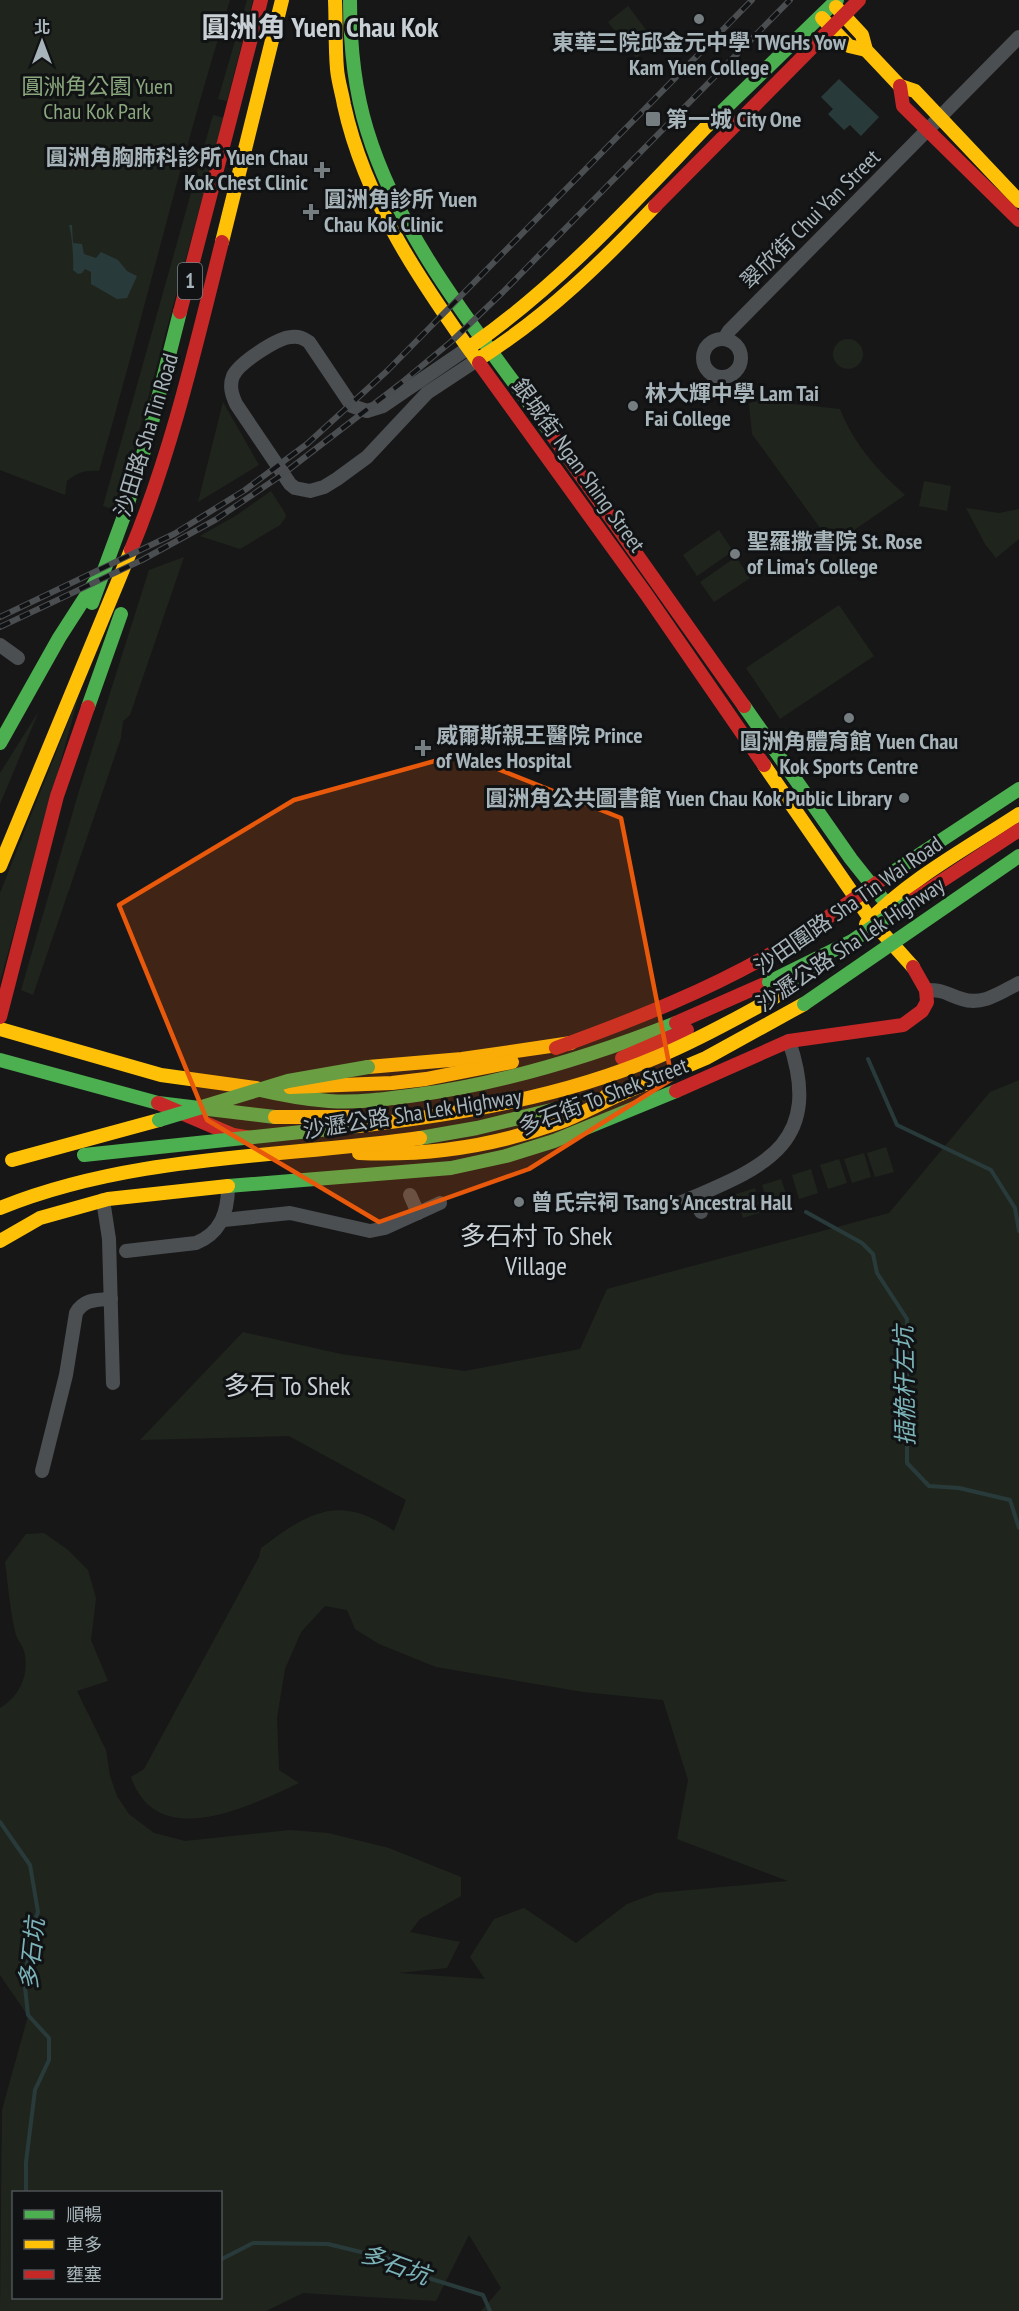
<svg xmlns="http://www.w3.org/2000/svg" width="1019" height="2311" font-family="'PT Sans Narrow','Noto Sans TC',sans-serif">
	<rect width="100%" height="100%" fill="#171718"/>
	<g fill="#1f251d" fill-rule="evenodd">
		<path d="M0,0h230c-49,156 -86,314 -131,471 -14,-1 -21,1 -32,10l-2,14 -65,-25z"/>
		<polygon points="247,0 253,0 227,101 218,99"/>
		<polygon points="628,6 656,43 636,58 608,22"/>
		<polygon points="213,115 224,118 126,479 112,509 103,506"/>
		<circle cx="848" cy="354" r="15"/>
		<path d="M762,395l11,7 67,7c14,35 37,61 65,86l-64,44 -15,-3 -74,-102 -3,-30z"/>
		<polygon points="223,402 259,465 198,502"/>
		<polygon points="924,481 951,486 947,511 919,506"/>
		<polygon points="271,491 285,513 286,517 280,525 240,549 200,536 237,515"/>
		<polygon points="966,508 999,513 1019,509 1019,539 996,558 985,544"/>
		<polygon points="719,530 733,551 697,576 683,555"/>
		<polygon points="184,557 130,715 123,721 121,738 33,995 21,990 79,791 149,570"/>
		<polygon points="736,557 750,578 714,602 700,582"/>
		<polygon points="839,605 874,656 780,719 746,668"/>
		<polygon points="79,695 0,982 0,893"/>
		<polygon points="39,711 0,804 0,773"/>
		<path d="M1019,1080v1231h-538l20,-23 -32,-53 -33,66 -133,-8 -37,18h-266l2,-201 26,-94 -28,-41v-267c21,-12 31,-37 23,-60 -3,-6 -7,-10 -8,-17 -5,-22 -7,-46 -10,-69l21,-28 18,-1 24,17 20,20 8,28 -5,42 17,41 -31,10 29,59 4,26 7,20 12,18 25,19 31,8 105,-11 38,3 61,15 72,29v19l-41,23 -10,13 50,10 -13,26 -49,5 87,6 -15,-22 24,-38 30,-11 52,35 51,-39 29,-11 132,-12 -111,-42 11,-59 -25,-80 -80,-8 -147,-25 -57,-23 -24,-15 -8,-19 -22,-4 -24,26 -16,37 -8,49 2,52 20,13c-49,23 -142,70 -168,-6l13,-8 115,-212 2,-9c48,-36 78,-55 133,-17l12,-31 -117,-64 -149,4 103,-108 98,22 124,17 115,-22 27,-60 282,-76 101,-121zM220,2192v106h-206v-106z"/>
		<polygon points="886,1147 894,1172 875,1177 867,1153"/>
		<polygon points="864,1153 871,1177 852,1183 844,1159"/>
		<polygon points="839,1159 847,1183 828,1189 820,1165"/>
		<polygon points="811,1169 818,1193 799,1199 792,1175"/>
		<polygon points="781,1179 789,1203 770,1209 762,1185"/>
		<polygon points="755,1188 762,1212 743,1218 736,1194"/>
	</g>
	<g fill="#293a3b">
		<polygon points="839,79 879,117 861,136 850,125 844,130 828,114 833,109 821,97"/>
		<path d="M69,225h3l1,18 9,1 2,10 12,4 5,-6 17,8 9,11 10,5 -10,22 -10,1 -26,-15v-12l-6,-3 -3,4 -4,1 -5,-4c1,-8 -1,-36 -4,-45z"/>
	</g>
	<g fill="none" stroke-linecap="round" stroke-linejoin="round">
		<g stroke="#293a3b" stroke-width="4">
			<polyline points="868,1059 897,1125 991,1170 1015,1208 1019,1231"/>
			<polyline points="806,1212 862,1243 873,1254 877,1273 907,1319 907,1463 929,1486 959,1488 1010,1500 1019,1528"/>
			<polyline points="0,1822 30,1865 38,1912 30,1933 25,1987 28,2015 49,2038 49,2060 35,2090 26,2162 26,2192"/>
			<polyline points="220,2260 253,2243 328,2244 398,2261 425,2277 483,2295 490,2311"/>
		</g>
		<g stroke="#4b4f51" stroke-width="14">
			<circle cx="722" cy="358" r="19"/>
			<polyline points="724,339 729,331 1019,37"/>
			<path d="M468,348l-85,58 -16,5 -15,-5 -43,-64c-6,-4 -10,-6 -18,-5 -14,1 -52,26 -58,39 -4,10 -1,19 3,28l54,80 5,4 15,3 14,-4 13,-8 30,-22 60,-64 50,-33"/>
			<polyline points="0,645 18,658"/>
			<path d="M926,990c19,0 20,4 36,9 21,7 39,-7 57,-16"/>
			<polyline points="410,1195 418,1213"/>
			<polyline points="694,1197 701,1212"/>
			<polyline points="103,1200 109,1239 113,1383"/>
			<path d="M675,1205c83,-36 151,-56 114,-164"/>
			<polyline points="224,1220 290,1213 370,1231 385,1228 440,1203"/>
			<path d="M126,1251l70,-8c25,-10 32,-31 32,-56"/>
			<path d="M42,1471l24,-96 10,-62c8,-14 20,-13 35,-14"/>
		</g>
		<g stroke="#4caf50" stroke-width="14">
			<path d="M350,0c0,44 4,88 17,130 34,112 116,208 183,302"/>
			<polyline points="707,126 837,0"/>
			<polyline points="92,603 124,516 148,438 180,312"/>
			<polyline points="744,706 851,859 882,898"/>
			<polyline points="88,707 121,614"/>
			<polyline points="0,743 59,638 95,582"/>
			<polyline points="890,874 1019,789"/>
			<polyline points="775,997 825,962"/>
			<polyline points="0,1060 158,1103 275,1117"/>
			<path d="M252,1088c25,6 51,11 77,13 29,2 58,-2 87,-6 90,-12 176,-39 260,-72"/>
			<polyline points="228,1186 451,1168 506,1156 554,1141 676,1091"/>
		</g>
		<g stroke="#ffc107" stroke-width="14">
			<path d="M335,0c1,23 0,46 2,69 1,12 5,24 7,36 21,96 78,179 135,258"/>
			<polyline points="836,7 862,35 866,50 900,86 915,91 1019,201"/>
			<polyline points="822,18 849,46 866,50"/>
			<polyline points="222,242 282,0"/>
			<path d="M474,344c88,-62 159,-141 233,-218"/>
			<path d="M482,357c66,-42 120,-95 173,-151"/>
			<polyline points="764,765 871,920 913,967"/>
			<polyline points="0,866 131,550"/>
			<path d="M866,924c43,-45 101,-76 153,-110"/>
			<polyline points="0,1029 161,1075 256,1088"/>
			<polyline points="368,1067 462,1059 571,1043"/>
			<polyline points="290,1087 392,1083 426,1079 512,1062"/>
			<polyline points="606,1096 621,1094 706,1058 804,1004"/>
			<polyline points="275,1117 353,1117"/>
			<path d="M359,1153c68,3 135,-7 199,-30 22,-8 42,-20 63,-29"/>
			<polyline points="12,1160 159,1120"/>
			<polyline points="0,1241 40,1218 108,1199 228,1186"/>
		</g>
		<g stroke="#c62828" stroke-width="14">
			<polyline points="900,86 903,106 1019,220"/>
			<polyline points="655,206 859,0"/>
			<polyline points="180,312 261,0"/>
			<polyline points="479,363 646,594 764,765"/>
			<polyline points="550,432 744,706"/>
			<path d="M131,550c41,-99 65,-205 91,-308"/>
			<polyline points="908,903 1019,830"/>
			<polyline points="0,1017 57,796 88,707"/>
			<polyline points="676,1023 769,982"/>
			<path d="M556,1048c77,-28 154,-58 225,-100 38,-22 72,-50 109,-74"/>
			<polyline points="622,1058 687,1030"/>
			<polyline points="676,1091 789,1041 903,1025 922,1011 927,1002 926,990 913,967"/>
			<polyline points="158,1103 233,1135 251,1138"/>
		</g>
		<g stroke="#4b4e50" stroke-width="6">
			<g id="rail">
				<polyline points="0,617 174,534 245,490 307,444 387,371 752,0"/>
				<polyline points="0,627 142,560 215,520 283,474 400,384 453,340 503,292 790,0"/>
			</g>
		</g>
		<use href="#rail" stroke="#111214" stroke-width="4" stroke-dasharray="11" stroke-linecap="butt"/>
		<g stroke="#4caf50" stroke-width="14">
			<polyline points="769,982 852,941 908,903"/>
			<polyline points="804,1004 1019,856"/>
			<polyline points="159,1120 288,1081 368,1067"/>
			<polyline points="420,1138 477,1128 556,1109"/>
			<polyline points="84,1155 358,1126"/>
		</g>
		<g stroke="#ffc107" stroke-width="14">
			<path d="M358,1126c101,-12 205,-29 299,-69 41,-17 79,-38 118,-60"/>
			<path d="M0,1208c133,-54 280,-50 420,-70"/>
		</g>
	</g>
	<path fill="#e8590c" fill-opacity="0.2" stroke="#e8590c" stroke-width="4.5" stroke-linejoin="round" d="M460,754l161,64 51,261 -143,90 -150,53 -172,-102 -88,-215 175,-105z"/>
	<g fill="#757d81" stroke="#111214" stroke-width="2">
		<circle cx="699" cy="19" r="6"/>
		<rect x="645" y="111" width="16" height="16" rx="3"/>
		<path d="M319 161h6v6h6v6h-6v6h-6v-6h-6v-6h6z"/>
		<path d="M308 203h6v6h6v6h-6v6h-6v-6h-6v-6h6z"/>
		<circle cx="633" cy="406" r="6"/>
		<circle cx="735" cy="554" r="6"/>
		<circle cx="849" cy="718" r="6"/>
		<path d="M420 739h6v6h6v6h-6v6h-6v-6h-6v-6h6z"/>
		<circle cx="904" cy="798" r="6"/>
		<circle cx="519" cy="1202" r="6"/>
	</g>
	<g text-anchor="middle" stroke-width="6" stroke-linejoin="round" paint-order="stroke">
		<rect fill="#111214" stroke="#7a8388" stroke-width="1.5" x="178" y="263" width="24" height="36" rx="4.5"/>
		<g font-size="21" font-weight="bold" fill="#a7b4ba">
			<text x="190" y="288">1</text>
		</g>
		<g font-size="22" font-weight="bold" fill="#a7b4ba" stroke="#111214" text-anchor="start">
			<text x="699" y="50" text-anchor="middle">東華三院邱金元中學 TWGHs Yow<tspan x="699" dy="25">Kam Yuen College</tspan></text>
			<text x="666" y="127">第一城 City One</text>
			<text x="308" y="165" text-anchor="end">圓洲角胸肺科診所 Yuen Chau<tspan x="308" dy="25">Kok Chest Clinic</tspan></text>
			<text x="324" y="207">圓洲角診所 Yuen<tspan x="324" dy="25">Chau Kok Clinic</tspan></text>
			<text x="645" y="401">林大輝中學 Lam Tai<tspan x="645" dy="25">Fai College</tspan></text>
			<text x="747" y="549">聖羅撒書院 St. Rose<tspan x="747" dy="25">of Lima's College</tspan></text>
			<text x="436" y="743">威爾斯親王醫院 Prince<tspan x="436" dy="25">of Wales Hospital</tspan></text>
			<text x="849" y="749" text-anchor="middle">圓洲角體育館 Yuen Chau<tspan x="849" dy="25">Kok Sports Centre</tspan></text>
			<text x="892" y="806" text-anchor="end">圓洲角公共圖書館 Yuen Chau Kok Public Library</text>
			<text x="531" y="1210">曾氏宗祠 Tsang's Ancestral Hall</text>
		</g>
		<g font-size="22" fill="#8aa77d" stroke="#111214">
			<text x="97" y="94">圓洲角公園 Yuen<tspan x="97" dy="25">Chau Kok Park</tspan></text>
		</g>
		<g font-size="22" fill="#a7b4ba" stroke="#111214">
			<text transform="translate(810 219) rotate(-45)" y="8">翠欣街 Chui Yan Street</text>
			<text transform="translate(146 435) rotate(-73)" y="8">沙田路 Sha Tin Road</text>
			<text transform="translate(579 465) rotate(54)" y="8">銀城街 Ngan Shing Street</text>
			<text transform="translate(848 905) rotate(-35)" y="8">沙田圍路 Sha Tin Wai Road</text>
			<text transform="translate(850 944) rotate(-34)" y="8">沙瀝公路 Sha Lek Highway</text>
			<text transform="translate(603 1096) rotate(-21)" y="8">多石街 To Shek Street</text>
			<text transform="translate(412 1113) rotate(-9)" y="8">沙瀝公路 Sha Lek Highway</text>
		</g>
		<g font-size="24" font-style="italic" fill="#7bb3b8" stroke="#111214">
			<text transform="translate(905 1386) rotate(-91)" y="8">插桅杆左坑</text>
			<text transform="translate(32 1954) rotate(-84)" y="8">多石坑</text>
			<text transform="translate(395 2265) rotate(20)" y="8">多石坑</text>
		</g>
		<g font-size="26" fill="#c9d1d6" stroke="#111214">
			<text x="536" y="1245">多石村 To Shek<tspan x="536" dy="30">Village</tspan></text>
			<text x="287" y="1395">多石 To Shek</text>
		</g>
		<g font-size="28" font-weight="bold" fill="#c9d1d6" stroke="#111214">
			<text x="320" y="37">圓洲角 Yuen Chau Kok</text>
		</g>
	</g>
	<rect x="12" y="2191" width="210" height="108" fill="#111214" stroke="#4d5356" stroke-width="1.5"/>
	<rect x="24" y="2210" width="30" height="9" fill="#4caf50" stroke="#4d5356" stroke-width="1.5"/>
	<text x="66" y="2221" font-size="18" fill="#a7b4ba">順暢</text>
	<rect x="24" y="2240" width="30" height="9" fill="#ffc107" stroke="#4d5356" stroke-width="1.5"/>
	<text x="66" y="2251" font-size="18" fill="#a7b4ba">車多</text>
	<rect x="24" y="2270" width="30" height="9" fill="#c62828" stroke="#4d5356" stroke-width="1.5"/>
	<text x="66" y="2281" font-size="18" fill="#a7b4ba">壅塞</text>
	<g transform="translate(42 42)" stroke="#111214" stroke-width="4.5" paint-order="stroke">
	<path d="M0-4.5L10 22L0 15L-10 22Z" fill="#a7b4ba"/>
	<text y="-9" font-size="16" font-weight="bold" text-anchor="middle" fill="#a7b4ba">北</text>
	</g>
</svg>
